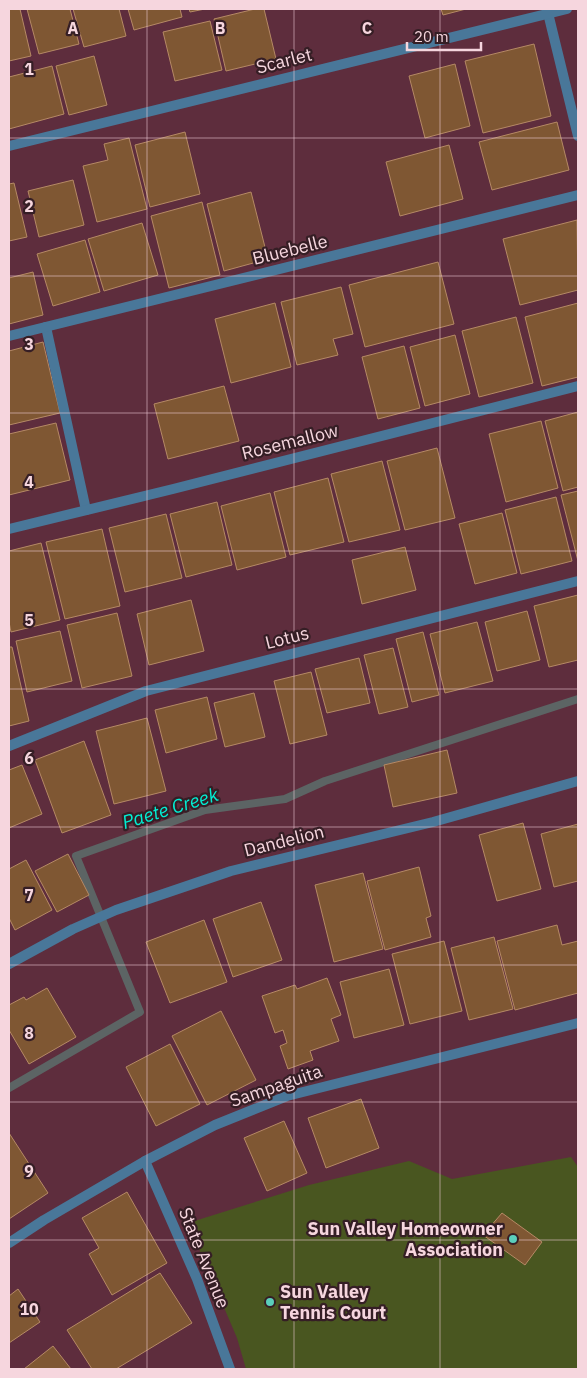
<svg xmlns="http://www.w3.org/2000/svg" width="587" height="1378" font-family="'IBM Plex Sans',sans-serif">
	<rect width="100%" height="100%" fill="#5e2d3d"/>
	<polygon fill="#495620" points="571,1157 578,1167 578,1369 246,1369 237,1338 188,1223 309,1185 409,1161 452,1179"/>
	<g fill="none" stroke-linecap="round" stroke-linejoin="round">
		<polyline stroke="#5c6464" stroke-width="8" points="9,1088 140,1012 76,856 205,810 285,799 325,781 578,699"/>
	</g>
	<g fill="#7f5733" stroke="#b58965">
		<polygon points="9,9 20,9 31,56 9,61"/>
		<polygon points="27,9 70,9 79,44 39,54"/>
		<polygon points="73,9 119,9 126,36 84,47"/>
		<polygon points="128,9 180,9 182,17 134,30"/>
		<polygon points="189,9 205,9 190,12"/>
		<polygon points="255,9 264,9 276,59 226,71 214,19"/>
		<polygon points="441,9 466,9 443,15"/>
		<polygon points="210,21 222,70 175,81 163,32"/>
		<polygon points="534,44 551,116 483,133 465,61"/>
		<polygon points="94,56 107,105 69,115 56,66"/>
		<polygon points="455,64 470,126 425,138 409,76"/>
		<polygon points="52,66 64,114 9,129 9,77"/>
		<polygon points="557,122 569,170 492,190 479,142"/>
		<polygon points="185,132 200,194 150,207 135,145"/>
		<polygon points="129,138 147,209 97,222 83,166 108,160 104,144"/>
		<polygon points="449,145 463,199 400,216 386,162"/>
		<polygon points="73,180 84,225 39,237 28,191"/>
		<polygon points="14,183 27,237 9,241 9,184"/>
		<polygon points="251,192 268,259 224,271 207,204"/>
		<polygon points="202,202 220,275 169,288 151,216"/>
		<polygon points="577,220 578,290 520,305 503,239"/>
		<polygon points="142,223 158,275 104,291 88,239"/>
		<polygon points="85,240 100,292 53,306 37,254"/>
		<polygon points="438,262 454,324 365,347 349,285"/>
		<polygon points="33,272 43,315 9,324 9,278"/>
		<polygon points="341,287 353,334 333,339 338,355 297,365 281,302"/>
		<polygon points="275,303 291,367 231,383 215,319"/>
		<polygon points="578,303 578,377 542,386 525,317"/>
		<polygon points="516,317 533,383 479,397 462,331"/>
		<polygon points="455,335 470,394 425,406 410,347"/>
		<polygon points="43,342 60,413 9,425 9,351"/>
		<polygon points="404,346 420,408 378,419 362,357"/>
		<polygon points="224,386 239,441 168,459 154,404"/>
		<polygon points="578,412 578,487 563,491 545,421"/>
		<polygon points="541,421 558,488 506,502 489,434"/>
		<polygon points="56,423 70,480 9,495 9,434"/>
		<polygon points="437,448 455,518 405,530 387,461"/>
		<polygon points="382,461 400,530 349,542 331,474"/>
		<polygon points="328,478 344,542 290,555 274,492"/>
		<polygon points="578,491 578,561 561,495"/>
		<polygon points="270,493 286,557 237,570 221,506"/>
		<polygon points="556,497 572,561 521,574 505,510"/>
		<polygon points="217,502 232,565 186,577 170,514"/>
		<polygon points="502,513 517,573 475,584 459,524"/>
		<polygon points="166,514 182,578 125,592 109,528"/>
		<polygon points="102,529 120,606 65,619 46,542"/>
		<polygon points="41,543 60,620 11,632 9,622 9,551"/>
		<polygon points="405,547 416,590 362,604 352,560"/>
		<polygon points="578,595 578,660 549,667 534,606"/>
		<polygon points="191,600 204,651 149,665 137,614"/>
		<polygon points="527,611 540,660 497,671 485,622"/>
		<polygon points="117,613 132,676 82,688 67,625"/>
		<polygon points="477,622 493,681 445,693 430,634"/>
		<polygon points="60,631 72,681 27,692 16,641"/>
		<polygon points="423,632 439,695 412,702 396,639"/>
		<polygon points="9,647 12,647 29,721 9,726"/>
		<polygon points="393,648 408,707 379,714 364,655"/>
		<polygon points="359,658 370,703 327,713 315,669"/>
		<polygon points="311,672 327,735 290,744 274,681"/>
		<polygon points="254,693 265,737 225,747 214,703"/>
		<polygon points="207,697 217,739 166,753 155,710"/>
		<polygon points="147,718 166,791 114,804 96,731"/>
		<polygon points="84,741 111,815 62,833 35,760"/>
		<polygon points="447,750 457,793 393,807 384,765"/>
		<polygon points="22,765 42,814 9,828 9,770"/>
		<polygon points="523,823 541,889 497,901 479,835"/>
		<polygon points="578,824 578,881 554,887 541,834"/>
		<polygon points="68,854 89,895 57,912 35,871"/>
		<polygon points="26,860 52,910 15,930 9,918 9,869"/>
		<polygon points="419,867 431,916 426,918 431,937 385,950 367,881"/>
		<polygon points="363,873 383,949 334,962 315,885"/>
		<polygon points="261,902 282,960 233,977 213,919"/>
		<polygon points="204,920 227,982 170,1003 146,942"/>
		<polygon points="557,925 562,945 578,941 578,993 515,1010 497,941"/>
		<polygon points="494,937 513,1009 469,1020 451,948"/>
		<polygon points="444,941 462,1011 410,1024 392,954"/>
		<polygon points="389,969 404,1025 354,1038 340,982"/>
		<polygon points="327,978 341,1015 331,1019 339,1041 310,1051 313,1060 288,1069 280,1046 287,1043 283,1030 275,1033 262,996 295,985 297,989"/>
		<polygon points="47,988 76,1037 29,1064 9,1030 9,1005 24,997 26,1000"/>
		<polygon points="221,1011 256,1080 207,1105 172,1036"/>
		<polygon points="170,1044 200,1104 156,1126 126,1067"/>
		<polygon points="361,1099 379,1148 326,1168 308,1118"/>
		<polygon points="284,1121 307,1173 267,1191 244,1138"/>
		<polygon points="9,1133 48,1193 9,1219"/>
		<polygon points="127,1192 167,1263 112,1295 89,1254 99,1248 82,1218"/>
		<polygon points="502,1213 542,1242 525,1265 483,1235"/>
		<polygon points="160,1273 192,1323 116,1369 92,1369 67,1330"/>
		<polygon points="18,1289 40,1322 9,1343 9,1296"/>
		<polygon points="53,1346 71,1369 24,1369"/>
	</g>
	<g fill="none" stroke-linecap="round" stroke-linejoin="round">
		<polyline stroke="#497799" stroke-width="10" points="46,327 86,510"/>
		<g stroke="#497799" stroke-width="10">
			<polyline points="547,9 578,136"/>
			<polyline points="9,146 567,9"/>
			<polyline points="9,336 578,195"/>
			<polyline points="9,529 173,489 578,386"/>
			<polyline points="9,746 146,691 578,581"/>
			<polyline points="9,964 73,929 116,910 231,871 433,822 578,781"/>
			<polyline points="145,1161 197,1279 230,1369"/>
			<polyline points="9,1243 44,1220 145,1161 215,1125 287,1096 578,1023"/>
		</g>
	</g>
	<path fill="none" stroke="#f6d6de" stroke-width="1" stroke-opacity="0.55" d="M147,9v1360M294,9v1360M440,9v1360M9,138h569M9,276h569M9,413h569M9,551h569M9,689h569M9,827h569M9,965h569M9,1102h569M9,1240h569"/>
	<g fill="#5bcebb" stroke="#351e25" stroke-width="2">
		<circle cx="513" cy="1239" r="5"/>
		<circle cx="270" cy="1302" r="5"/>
	</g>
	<g text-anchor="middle" stroke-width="4.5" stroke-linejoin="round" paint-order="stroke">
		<g font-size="18" fill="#f6d6de" stroke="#351e25">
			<text transform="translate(284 61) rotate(-14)" y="6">Scarlet</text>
			<text transform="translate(290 250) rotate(-14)" y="6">Bluebelle</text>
			<text transform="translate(290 442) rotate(-14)" y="6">Rosemallow</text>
			<text transform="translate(287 638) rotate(-14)" y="6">Lotus</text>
			<text transform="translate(284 841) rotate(-14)" y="6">Dandelion</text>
			<text transform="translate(276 1086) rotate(-19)" y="6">Sampaguita</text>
			<text transform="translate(204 1258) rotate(68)" y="6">State Avenue</text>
		</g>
		<g font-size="18" font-weight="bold" fill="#f6d6de" stroke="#351e25" text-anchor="end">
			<text x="503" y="1235">Sun Valley Homeowner<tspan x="503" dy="21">Association</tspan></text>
			<text x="280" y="1298" text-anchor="start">Sun Valley<tspan x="280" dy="21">Tennis Court</tspan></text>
		</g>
		<g font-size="19" font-style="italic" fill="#02eed4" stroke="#351e25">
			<text transform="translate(170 808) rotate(-17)" y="7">Paete Creek</text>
		</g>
	</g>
	<g font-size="16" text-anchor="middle" font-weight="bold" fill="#f6d6de" stroke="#351e25" stroke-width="4.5" stroke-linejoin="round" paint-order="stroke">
		<text x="73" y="34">A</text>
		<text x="220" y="34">B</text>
		<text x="367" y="34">C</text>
		<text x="29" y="75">1</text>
		<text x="29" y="212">2</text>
		<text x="29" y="350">3</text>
		<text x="29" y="488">4</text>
		<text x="29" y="626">5</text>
		<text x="29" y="764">6</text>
		<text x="29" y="901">7</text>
		<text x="29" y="1039">8</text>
		<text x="29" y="1177">9</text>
		<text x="29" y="1315">10</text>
	</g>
	<rect width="587" height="1378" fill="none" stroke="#f6d6de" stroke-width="20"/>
	<path d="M407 42v8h74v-8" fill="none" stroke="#f6d6de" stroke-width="2.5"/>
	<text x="414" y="42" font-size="15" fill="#f6d6de" stroke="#351e25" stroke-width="4" paint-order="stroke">20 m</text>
</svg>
